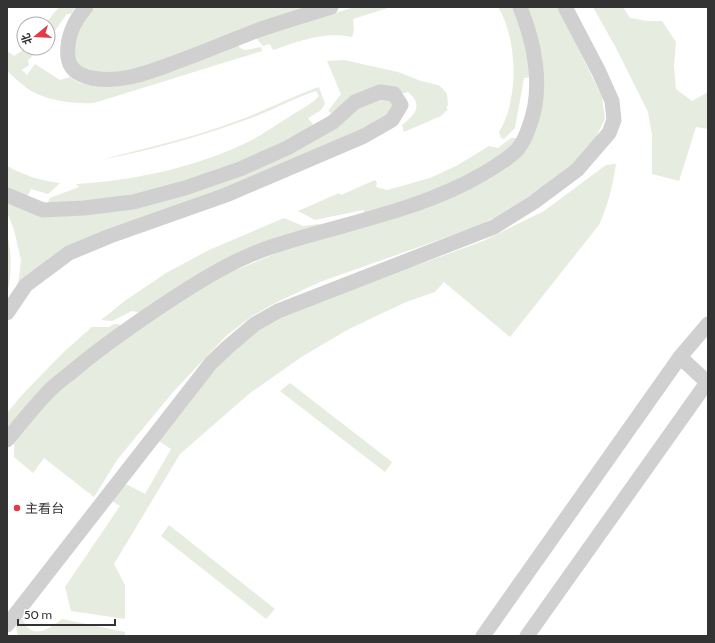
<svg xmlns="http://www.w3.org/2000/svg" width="715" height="643" font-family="Cabin,'Noto Sans SC',sans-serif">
	<rect width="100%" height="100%" fill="#fff"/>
	<g fill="#e6ecdf">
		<polygon points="59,7 75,7 71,14 67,14 48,40 48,24 45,24"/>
		<polygon points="90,7 319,7 119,75 79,70 73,46"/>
		<path d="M355,7h36l-38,12 1,11 -2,7c-27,-6 -53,4 -79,13l-3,-6 -7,2 -6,-7 2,-3z"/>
		<path d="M498,7h19l5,13 9,57 -7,1 -9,50 -11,11 -3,-1 -2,-6c20,-32 19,-93 -1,-125z"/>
		<polygon points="526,7 557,7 572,36 602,97 605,119 595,139 579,160 559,177 498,216 478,226 320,282 277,302 252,316 226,336 173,392 117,460 94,497 44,458 33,473 14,457 14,441 17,436 65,384 147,321 229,273 277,253 359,228 475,187 490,179 507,168 537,124"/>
		<polygon points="593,7 623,7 630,18 648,21 662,21 676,42 674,66 676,89 692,101 708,92 708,129 696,127 679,181 652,174 652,135 648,112 615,46"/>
		<path d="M237,43l3,5 5,2 16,-3 1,4 -168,52c-21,1 -47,-2 -66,-14 -7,-5 -14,-12 -21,-18v-20l7,5 12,-8h15l-13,12 1,5 -7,5 5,5 8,-11 25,16 10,-3 9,6 10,2z"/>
		<path d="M344,60l54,12 23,9 17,4 4,3 5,6 1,11 -2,3 2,1 -7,7 -37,16 -2,-7c13,-10 22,-20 6,-33l-9,2 -6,-3 -59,24 -6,-4 13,-17 -14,-33z"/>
		<path d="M319,87l6,17 -5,7 -12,7 7,9 -78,37 -76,24 -48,11 -66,5 3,-6 29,-11 -3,-3c58,-3 125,-18 176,-44 13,-7 25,-16 37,-23 10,-7 22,-12 30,-21l-3,-5c-22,7 -43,19 -65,27 -48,18 -99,32 -150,42 44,-12 90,-22 133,-38 29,-10 56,-25 85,-35z"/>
		<polygon points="378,98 392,101 396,108 381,122 302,158 96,238 14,298 19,278 21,260 14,230 7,212 7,199 33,211 193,190 363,105"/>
		<polygon points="511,138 521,138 518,143 468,178 367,215 363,210 315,220 298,211 339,193 341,195 375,180 377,183 376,187 387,190 430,178 456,166 489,146 498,148"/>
		<path d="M616,164c-3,21 -8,41 -17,61l-89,112 -66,-55 -9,10 -29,10 -57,27 -46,27 -53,37 -70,61 -66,110 11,21v34l-54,-8 -6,-24 55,-81 -8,-5 9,-16h7l17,9 26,-45 -14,-9 30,-39 41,-46 19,-17 22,-14 23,-12 101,-40 33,-10 57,-21 61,-30 62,-46z"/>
		<path d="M7,166c17,9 33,15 53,17l-12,11 -17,-5 -5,10 -19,-8z"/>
		<polygon points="284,218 303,226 319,224 320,226 140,313 132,311 112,321 101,320 126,300 166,273 209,250"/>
		<path d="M7,234c5,20 5,39 0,59z"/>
		<polygon points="114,324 119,324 120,326 7,433 7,413 22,395 48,368 66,350 92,327 109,327"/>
		<polygon points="290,383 392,462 385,472 280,391"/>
		<polygon points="169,525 275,609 266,619 161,536"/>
		<path d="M22,619c2,3 3,6 5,8 11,11 26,-1 35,-8l63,13v4h-107c-2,-6 -2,-10 0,-16z"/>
	</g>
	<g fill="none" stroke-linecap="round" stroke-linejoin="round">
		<g stroke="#d0d0d0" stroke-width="15">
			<path d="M86,7c-12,14 -20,32 -18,50 3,26 43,24 62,20 14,-3 28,-8 41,-13 28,-10 56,-22 85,-33 25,-9 50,-16 75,-24"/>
			<polyline points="7,195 43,210 84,208 133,202 185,188 240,169 287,148 333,122 355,102 380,92 394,94 401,105 392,120 364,136 226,195 110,236 69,253 26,285 7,313"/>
			<polyline points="680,357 708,383"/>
			<path d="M7,440c14,-17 28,-35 44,-51 7,-7 16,-13 23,-19 32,-27 66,-50 101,-73 31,-20 64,-40 99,-51 70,-23 145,-35 209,-72 12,-7 24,-14 34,-24 6,-7 9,-14 12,-23 15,-38 6,-83 -9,-120"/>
			<polyline points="7,625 211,363 229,346 255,324 278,311 494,227 534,202 577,170 609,133 614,120 612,101 599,72 565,7"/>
			<polyline points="483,636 680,357 708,324"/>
			<polyline points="527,636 708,381"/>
		</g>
	</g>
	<circle fill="#e63946" stroke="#fff" stroke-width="1.5" cx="17" cy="508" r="4"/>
	<g text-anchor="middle" stroke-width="4" stroke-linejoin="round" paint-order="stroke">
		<g font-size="13" fill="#333" stroke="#fff" text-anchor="start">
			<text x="25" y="513">主看台</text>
		</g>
	</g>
	<rect width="715" height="643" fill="none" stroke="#333333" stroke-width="16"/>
	<g transform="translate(36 36) rotate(252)"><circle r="19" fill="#ffffff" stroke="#adadad"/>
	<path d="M0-3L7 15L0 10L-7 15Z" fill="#e63946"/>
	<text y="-6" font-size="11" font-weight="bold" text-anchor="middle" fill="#333333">北</text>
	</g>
	<path d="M18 619v6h97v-6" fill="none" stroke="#333333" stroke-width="2"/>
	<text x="24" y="619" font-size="12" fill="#333333" stroke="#ffffff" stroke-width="3" paint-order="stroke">50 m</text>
</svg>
